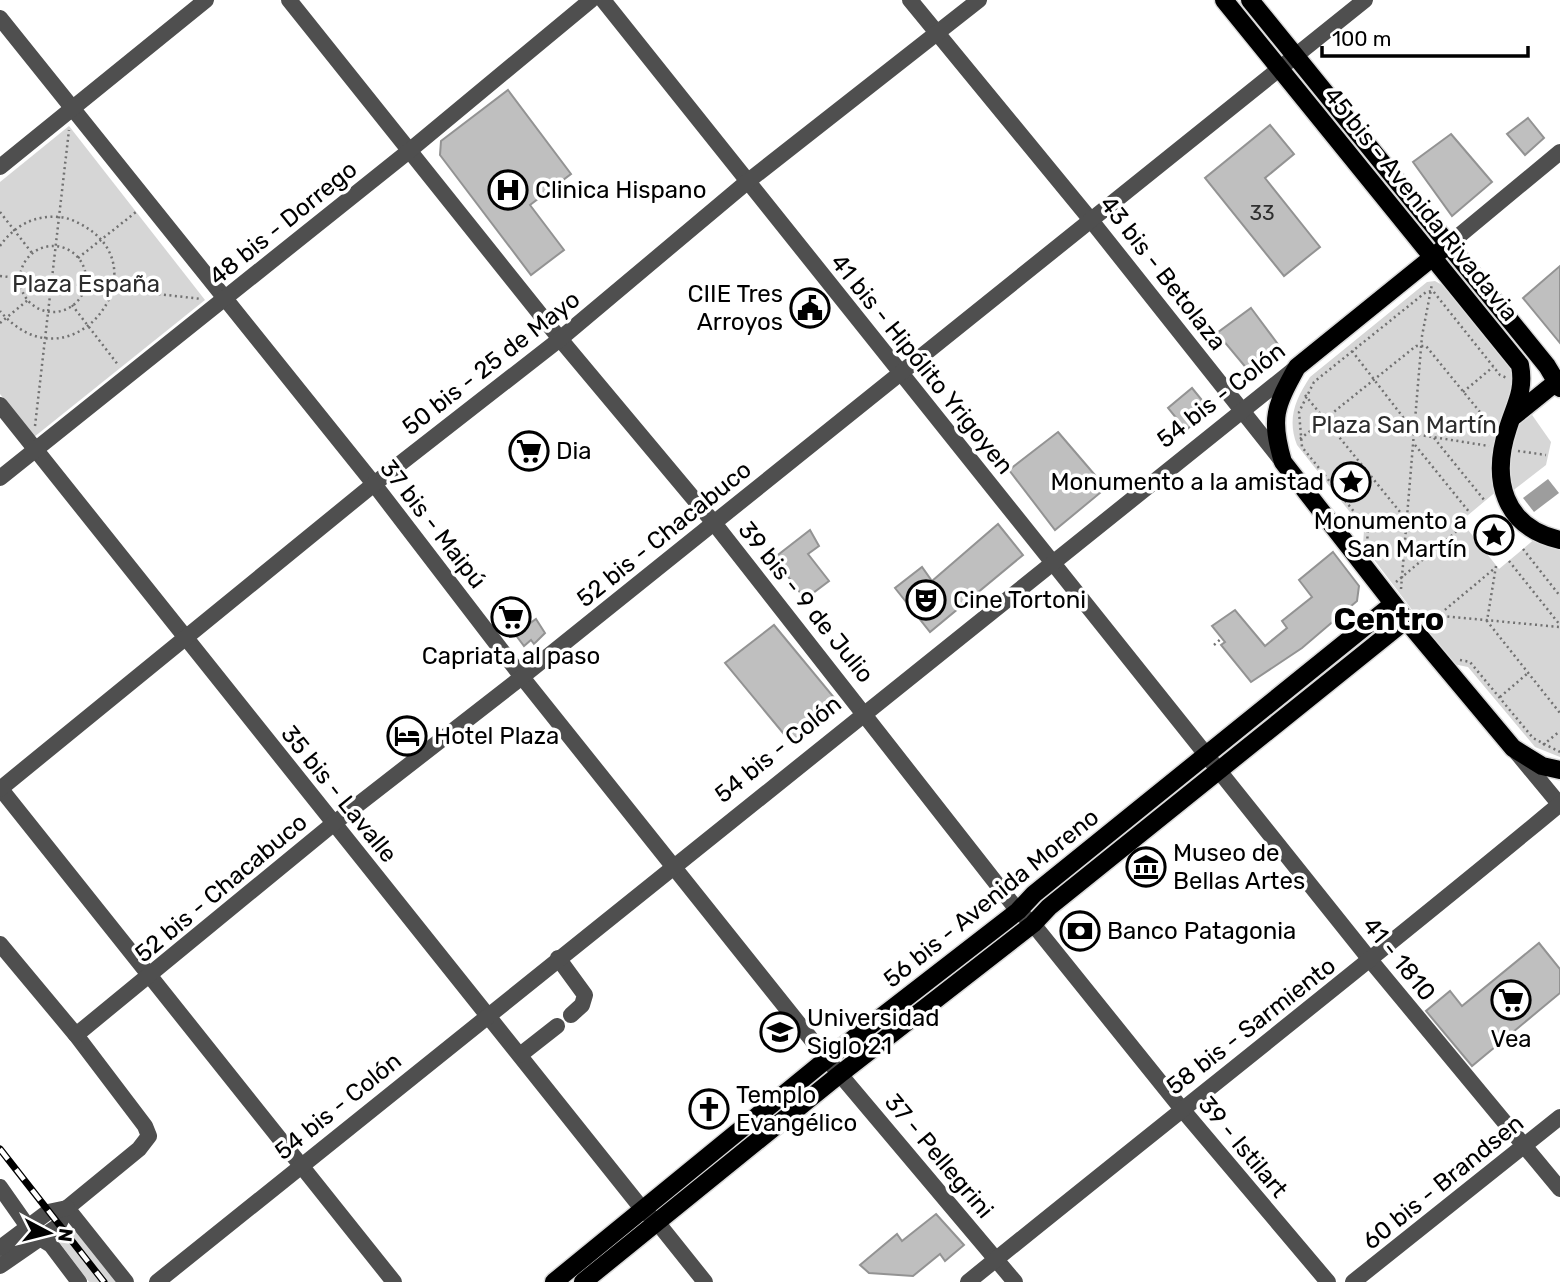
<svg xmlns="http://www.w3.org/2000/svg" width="1560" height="1282" font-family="Rubik,sans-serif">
	<rect width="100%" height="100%" fill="#fff"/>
	<g fill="#d6d6d6">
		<polygon points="1303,77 1427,231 1423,235 1298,80"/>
		<polygon points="69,126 205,300 34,437 0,394 0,182"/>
		<path d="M1435,281l9,5 69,86 1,11 -16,107 -37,31 38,48 37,-31 24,8v211l-25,-10 -67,-80 -15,-3 -90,-119 1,-15 -67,-85c-10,-26 -2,-45 13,-68l117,-95z"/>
		<path d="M1530,412l21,30 -5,23 -35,27c-4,-28 -5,-60 19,-80z"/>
		<polygon points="67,1231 78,1232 117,1282 89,1282 59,1242"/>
	</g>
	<polygon fill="#9d9d9d" points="1548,479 1559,493 1534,512 1523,498"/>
	<g fill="#bfbfbf" stroke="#939393" stroke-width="2">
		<polygon points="508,90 571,174 530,205 564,250 531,275 440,155 441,141"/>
		<polygon points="1528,118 1544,138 1525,155 1507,134"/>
		<polygon points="1270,125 1294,154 1265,178 1320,247 1284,276 1205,178"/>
		<polygon points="1451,134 1492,182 1452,216 1413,162"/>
		<polygon points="1560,266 1560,343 1523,298"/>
		<polygon points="1251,308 1283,351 1253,376 1217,333"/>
		<polygon points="1192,388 1210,410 1186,430 1168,408"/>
		<polygon points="1058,432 1106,488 1055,530 1009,470"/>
		<polygon points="998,524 1023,555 930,632 895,588 922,567 932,581"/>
		<polygon points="810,530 819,546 808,554 829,581 805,599 774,558"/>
		<polygon points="1333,552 1359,586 1357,601 1302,648 1251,682 1221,645 1225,642 1212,626 1235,610 1265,646 1287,628 1282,621 1312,597 1299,580"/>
		<polygon points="536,619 545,633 534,644 531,640 524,646 515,634"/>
		<polygon points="774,625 841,706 793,745 725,663"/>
		<polygon points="1539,943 1560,969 1560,993 1472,1066 1426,1011 1450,991 1462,1006"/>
		<polygon points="936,1214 964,1245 945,1261 940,1254 913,1276 869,1273 860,1265 897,1234 902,1241"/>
	</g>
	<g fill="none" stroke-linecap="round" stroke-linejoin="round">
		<g stroke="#dbdbdb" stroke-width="21">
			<g id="major">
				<path d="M1224,0l296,365c5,26 -5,40 -12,63 -17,51 -5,99 52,112"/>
				<polyline points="1250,0 1547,366 1560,388"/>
				<path d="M1449,244l-152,123c-22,40 -27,51 -14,95l123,158 107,128 29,18 18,4"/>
				<polyline points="1514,416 1560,379"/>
				<polyline points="554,1282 827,1059 1018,911 1034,894 1393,604"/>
				<polyline points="583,1282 840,1074 1033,924 1049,907 1406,620"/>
			</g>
		</g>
		<g stroke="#717171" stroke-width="2.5" stroke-dasharray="2 3.5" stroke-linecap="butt">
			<polyline points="0,212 32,253"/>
			<path d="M0,246c14,-20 34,-31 59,-29 13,1 24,8 34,15 63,50 -27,157 -93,79"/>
			<circle cx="53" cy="279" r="33"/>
			<polyline points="78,258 136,212"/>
			<polyline points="0,276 202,299"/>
			<polyline points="72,305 119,366"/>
			<polyline points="0,323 28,300"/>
			<polyline points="1352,351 1416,434"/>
			<polyline points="1463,392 1493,367"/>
			<polyline points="1305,395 1409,523 1464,526"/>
			<polyline points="1326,420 1489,446"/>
			<polyline points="35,426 69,130"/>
			<polyline points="1434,438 1485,501"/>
			<polyline points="1300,439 1416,346 1426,346 1493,428"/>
			<polyline points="1415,445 1470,513"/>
			<polyline points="1518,451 1546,455"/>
			<polyline points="1341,495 1368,472"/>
			<polyline points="1367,544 1368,529 1302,447 1299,412 1314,382 1426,292 1433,291 1500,375 1507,378"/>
			<polyline points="1523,549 1560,596"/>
			<polyline points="1509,561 1560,625"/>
			<polyline points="1496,566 1487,621 1560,713"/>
			<polyline points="1396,582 1463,526"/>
			<polyline points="1401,589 1422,336 1432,284"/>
			<polyline points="1420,614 1560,627"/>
			<polyline points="1428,624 1495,568"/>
			<polyline points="1214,645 1222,638"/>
			<polyline points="1460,660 1470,662 1533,738 1560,752"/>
			<polyline points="1500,697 1528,673"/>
			<polyline points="1543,745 1560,731"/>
		</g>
		<g stroke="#4f4f4f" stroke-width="16">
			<polyline points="289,0 560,339 714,523 1018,911 1033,924 1181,1108 1328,1282"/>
			<polyline points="603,0 1371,961 1560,1189"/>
			<polyline points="910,0 1090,219 1282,461"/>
			<polyline points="0,18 374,484 522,677 827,1059 1015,1282"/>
			<polyline points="0,167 206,0"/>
			<polyline points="1449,244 1560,152"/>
			<polyline points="0,405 643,1210 657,1222 705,1282"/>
			<polyline points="0,478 409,151 591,0"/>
			<polyline points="1517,753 1560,805"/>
			<polyline points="0,788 394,1282"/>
			<polyline points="0,789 374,484 560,339 747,182 979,0"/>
			<polyline points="0,944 76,1035 145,1126 149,1136 139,1149 67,1208 58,1226 0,1266"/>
			<polyline points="558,958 585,995 582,1005 571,1015"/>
			<polyline points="76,1035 333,824 522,677 1365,0"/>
			<polyline points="520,1055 557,1026"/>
			<polyline points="0,1187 33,1234 51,1245 79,1282"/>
			<polyline points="67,1208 126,1282"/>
			<polyline points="0,1248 48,1212 67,1208"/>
			<polyline points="157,1282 1297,367"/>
			<path d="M968,1282c197,-160 397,-316 592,-478"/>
			<polyline points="1353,1282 1560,1117"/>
		</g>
		<use href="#major" stroke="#000" stroke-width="18"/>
		<g stroke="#000" stroke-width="7">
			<polyline id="rail" points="0,1149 104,1282"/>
		</g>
		<use href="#rail" stroke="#fff" stroke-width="4.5" stroke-dasharray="13" stroke-linecap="butt"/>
	</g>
	<defs>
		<g id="hospital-ring" transform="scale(2.0125)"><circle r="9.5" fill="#fff" stroke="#000" stroke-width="1.5"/><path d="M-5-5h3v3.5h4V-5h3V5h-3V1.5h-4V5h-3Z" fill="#000"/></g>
		<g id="civic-ring" transform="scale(2.0125)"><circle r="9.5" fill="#fff" stroke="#000" stroke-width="1.5"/><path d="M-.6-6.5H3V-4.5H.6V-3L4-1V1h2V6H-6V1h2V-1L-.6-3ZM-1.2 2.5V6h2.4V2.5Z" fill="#000"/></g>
		<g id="supermarket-ring" transform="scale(2.0125)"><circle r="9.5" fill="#fff" stroke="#000" stroke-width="1.5"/><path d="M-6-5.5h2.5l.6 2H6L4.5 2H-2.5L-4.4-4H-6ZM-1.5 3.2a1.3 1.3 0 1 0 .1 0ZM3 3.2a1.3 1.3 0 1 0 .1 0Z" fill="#000"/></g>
		<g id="sight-ring" transform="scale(2.0125)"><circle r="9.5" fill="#fff" stroke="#000" stroke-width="1.5"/><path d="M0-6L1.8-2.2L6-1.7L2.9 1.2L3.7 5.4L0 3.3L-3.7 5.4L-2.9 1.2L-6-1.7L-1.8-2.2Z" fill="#000"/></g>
		<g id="theatre-ring" transform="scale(2.0125)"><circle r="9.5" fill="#fff" stroke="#000" stroke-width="1.5"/><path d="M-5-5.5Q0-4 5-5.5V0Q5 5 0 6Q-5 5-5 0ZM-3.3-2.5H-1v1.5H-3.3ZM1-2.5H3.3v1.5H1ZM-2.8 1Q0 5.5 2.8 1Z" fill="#000"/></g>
		<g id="hotel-ring" transform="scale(2.0125)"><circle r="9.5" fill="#fff" stroke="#000" stroke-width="1.5"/><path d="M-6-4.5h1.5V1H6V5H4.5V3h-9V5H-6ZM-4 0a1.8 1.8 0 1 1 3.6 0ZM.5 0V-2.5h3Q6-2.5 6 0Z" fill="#000"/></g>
		<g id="museum-ring" transform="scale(2.0125)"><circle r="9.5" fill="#fff" stroke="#000" stroke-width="1.5"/><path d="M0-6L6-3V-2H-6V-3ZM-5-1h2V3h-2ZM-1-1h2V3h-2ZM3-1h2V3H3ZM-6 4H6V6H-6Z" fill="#000"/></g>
		<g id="bank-ring" transform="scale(2.0125)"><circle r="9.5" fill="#fff" stroke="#000" stroke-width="1.5"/><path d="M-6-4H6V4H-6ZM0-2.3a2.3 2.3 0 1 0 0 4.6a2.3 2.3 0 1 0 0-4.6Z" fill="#000"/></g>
		<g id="university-ring" transform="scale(2.0125)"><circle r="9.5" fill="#fff" stroke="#000" stroke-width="1.5"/><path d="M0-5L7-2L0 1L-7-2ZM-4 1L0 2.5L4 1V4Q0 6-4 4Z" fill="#000"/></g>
		<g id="church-ring" transform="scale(2.0125)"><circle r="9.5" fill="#fff" stroke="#000" stroke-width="1.5"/><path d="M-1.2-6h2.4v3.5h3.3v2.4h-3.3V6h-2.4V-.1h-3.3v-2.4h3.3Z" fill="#000"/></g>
	</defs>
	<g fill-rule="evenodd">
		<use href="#hospital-ring" x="508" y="190"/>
		<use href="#civic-ring" x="810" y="308"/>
		<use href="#supermarket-ring" x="529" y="451"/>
		<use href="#sight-ring" x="1351" y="482"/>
		<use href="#sight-ring" x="1494" y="535"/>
		<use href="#theatre-ring" x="926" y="600"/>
		<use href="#supermarket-ring" x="511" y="617"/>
		<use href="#hotel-ring" x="407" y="736"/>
		<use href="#museum-ring" x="1146" y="867"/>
		<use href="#bank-ring" x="1080" y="931"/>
		<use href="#supermarket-ring" x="1511" y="1000"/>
		<use href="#university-ring" x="780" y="1032"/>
		<use href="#church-ring" x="709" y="1109"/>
	</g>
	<g text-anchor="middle" stroke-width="7" stroke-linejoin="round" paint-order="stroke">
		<g font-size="21" fill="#303030">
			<text x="1262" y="220">33</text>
		</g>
		<g font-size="24" fill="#000" stroke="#fff" text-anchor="start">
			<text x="535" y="198">Clinica Hispano</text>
			<text x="783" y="302" text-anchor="end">CIIE Tres<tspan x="783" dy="28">Arroyos</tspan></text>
			<text x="556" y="459">Dia</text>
			<text x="1324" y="490" text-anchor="end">Monumento a la amistad</text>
			<text x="1467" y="529" text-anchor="end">Monumento a<tspan x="1467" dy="28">San Martín</tspan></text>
			<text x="953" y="608">Cine Tortoni</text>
			<text x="511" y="664" text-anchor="middle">Capriata al paso</text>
			<text x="434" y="744">Hotel Plaza</text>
			<text x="1173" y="861">Museo de<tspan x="1173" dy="28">Bellas Artes</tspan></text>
			<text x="1107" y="939">Banco Patagonia</text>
			<text x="807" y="1026">Universidad<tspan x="807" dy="28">Siglo 21</tspan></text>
			<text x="1511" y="1047" text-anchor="middle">Vea</text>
			<text x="736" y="1103">Templo<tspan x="736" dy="28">Evangélico</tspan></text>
		</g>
		<g font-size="24" fill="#000" stroke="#fff">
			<text transform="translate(1421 204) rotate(51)" y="8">45 bis - Avenida Rivadavia</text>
			<text transform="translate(283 223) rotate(-39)" y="8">48 bis - Dorrego</text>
			<text transform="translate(1163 273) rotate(52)" y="8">43 bis - Betolaza</text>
			<text transform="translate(491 363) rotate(-38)" y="8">50 bis - 25 de Mayo</text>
			<text transform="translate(922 364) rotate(51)" y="8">41 bis - Hipólito Yrigoyen</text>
			<text transform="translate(1221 395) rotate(-38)" y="8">54 bis - Colón</text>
			<text transform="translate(433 524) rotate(52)" y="8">37 bis - Maipú</text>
			<text transform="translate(664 534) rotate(-39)" y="8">52 bis - Chacabuco</text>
			<text transform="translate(806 602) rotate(51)" y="8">39 bis - 9 de Julio</text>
			<text transform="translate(778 749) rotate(-39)" y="8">54 bis - Colón</text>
			<text transform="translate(339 794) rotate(51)" y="8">35 bis - Lavalle</text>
			<text transform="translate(221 888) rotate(-40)" y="8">52 bis - Chacabuco</text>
			<text transform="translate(991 898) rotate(-39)" y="8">56 bis - Avenida Moreno</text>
			<text transform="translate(1399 959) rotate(51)" y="8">41 - 1810</text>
			<text transform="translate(1251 1026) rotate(-38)" y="8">58 bis - Sarmiento</text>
			<text transform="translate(338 1106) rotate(-39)" y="8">54 bis - Colón</text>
			<text transform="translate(1243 1147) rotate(50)" y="8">39 - Istilart</text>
			<text transform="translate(939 1156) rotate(50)" y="8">37 - Pellegrini</text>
			<text transform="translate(1443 1182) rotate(-39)" y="8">60 bis - Brandsen</text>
		</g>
		<g font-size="24" fill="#2d2d2d" stroke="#fff">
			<text x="86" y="292">Plaza España</text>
			<text x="1404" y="433">Plaza San Martín</text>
		</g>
		<g font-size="32" font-weight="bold" fill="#000" stroke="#fff">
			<text x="1389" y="630">Centro</text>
		</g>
	</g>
	<g transform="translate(49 1233) rotate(97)" stroke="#ffffff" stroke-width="5" paint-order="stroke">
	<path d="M0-5L12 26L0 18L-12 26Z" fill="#000000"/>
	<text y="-10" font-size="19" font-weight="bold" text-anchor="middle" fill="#000000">N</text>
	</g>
	<path d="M1322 46v10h206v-10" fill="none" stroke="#000000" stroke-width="3.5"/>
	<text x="1332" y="46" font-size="21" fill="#000000" stroke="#ffffff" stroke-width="5" paint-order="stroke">100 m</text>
</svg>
